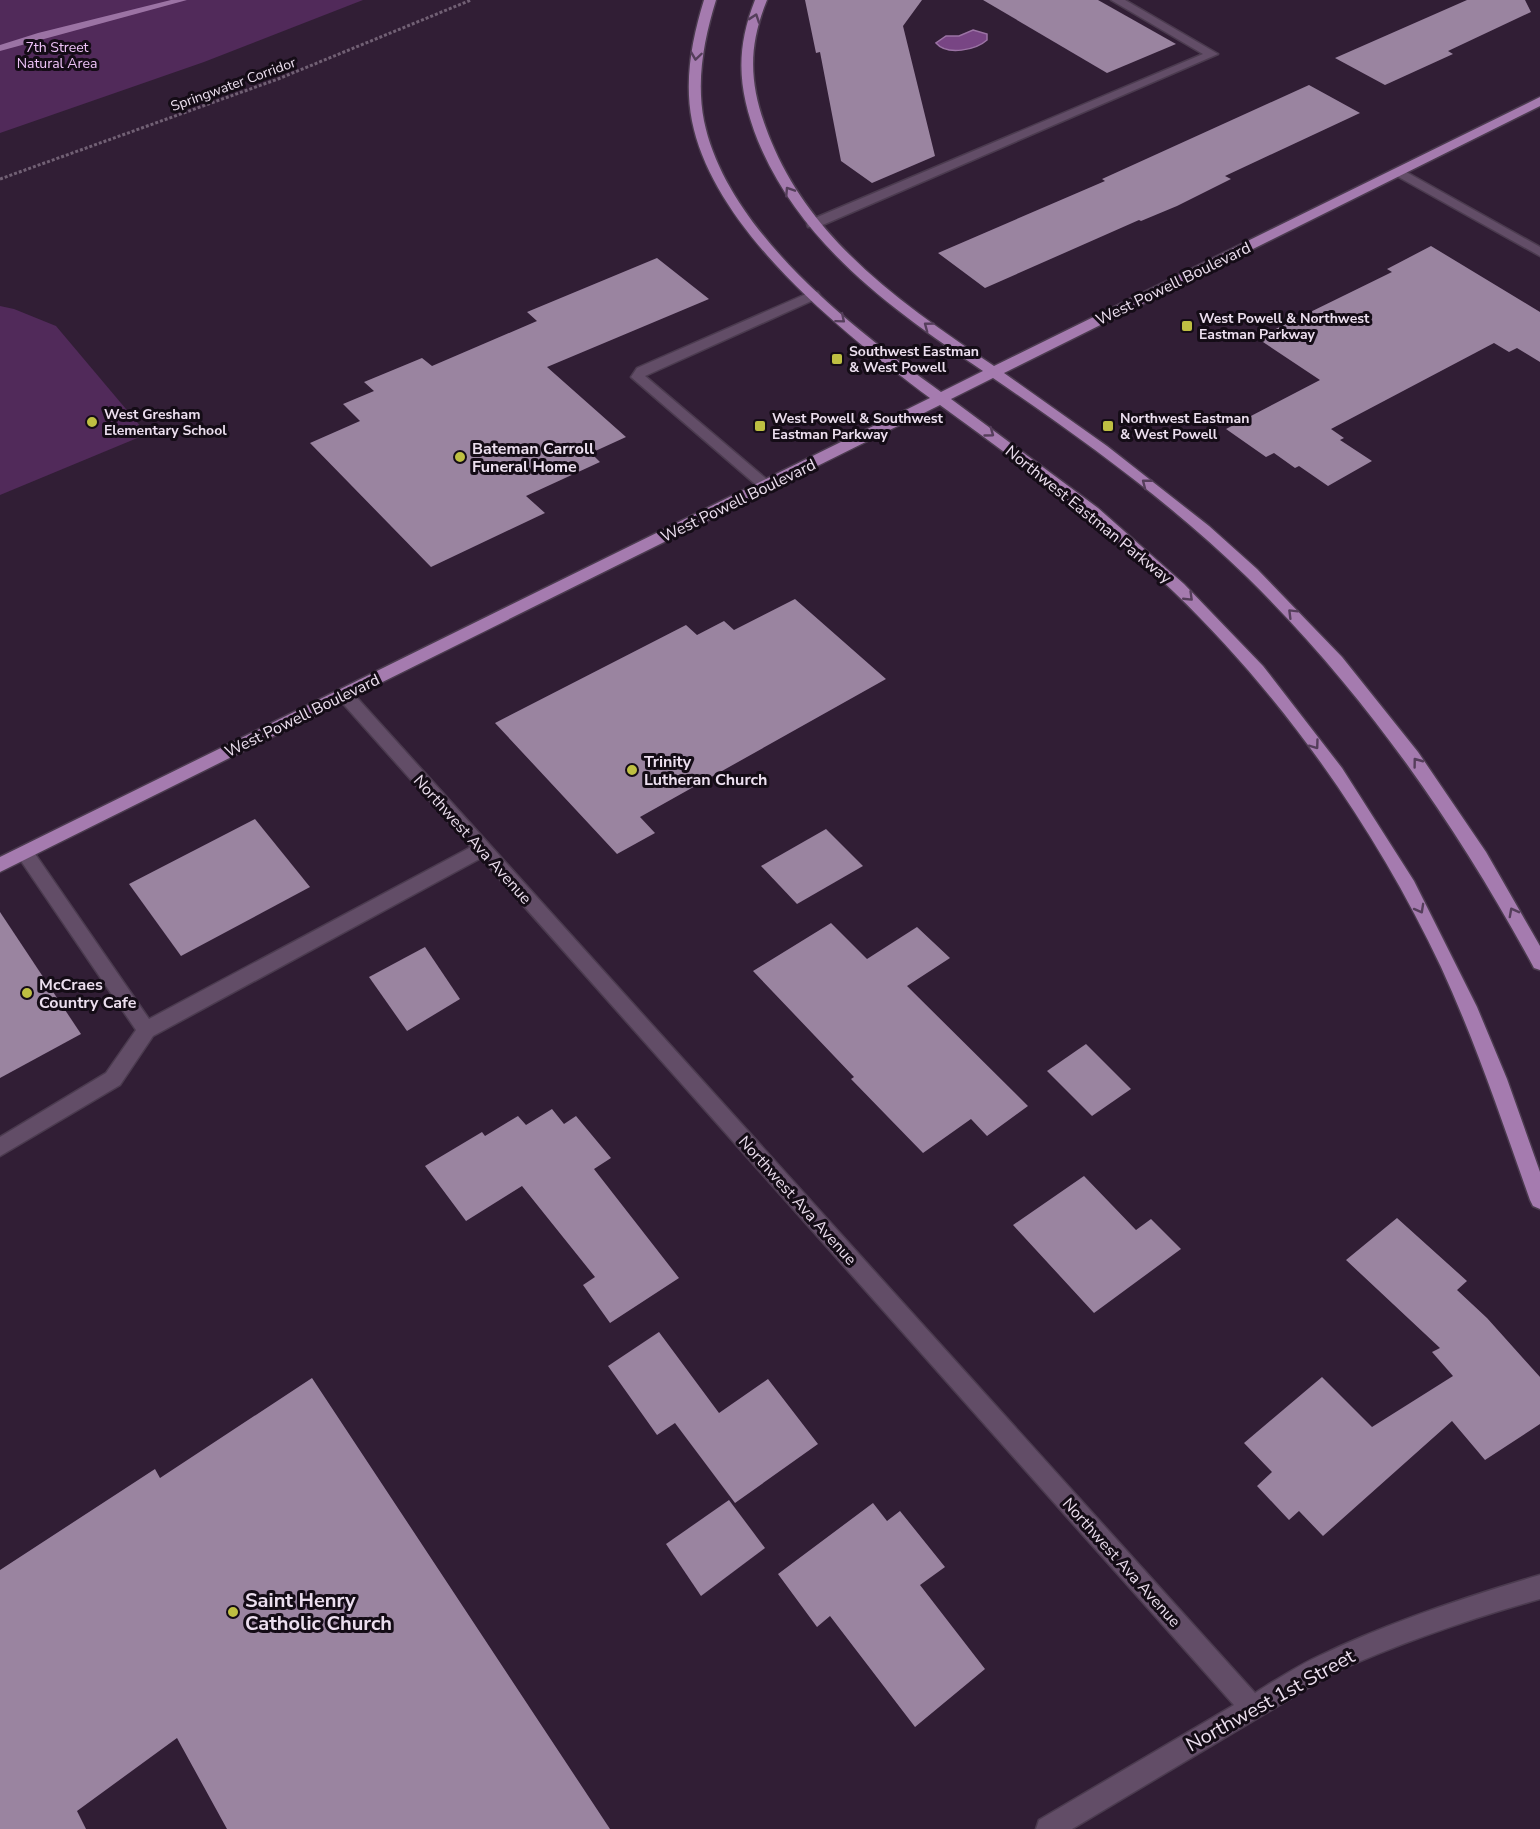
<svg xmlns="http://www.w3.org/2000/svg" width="1540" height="1829" font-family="'Nunito Sans',sans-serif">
	<rect width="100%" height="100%" fill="#311e35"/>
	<g fill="#512a5a">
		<polygon points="0,0 363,0 204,62 0,133"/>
		<polygon points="0,306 14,309 56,326 147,434 0,495"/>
	</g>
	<path fill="#784584" stroke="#9b73a4" stroke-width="1.5" d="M973,30l14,4v6c-11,10 -40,16 -51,3l10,-7h13z"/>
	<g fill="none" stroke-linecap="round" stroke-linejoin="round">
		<polygon fill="#9b73a4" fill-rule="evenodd" points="171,0 187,0 0,51 0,45 38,33"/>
	</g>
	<g fill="#9a84a0">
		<polygon points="805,0 922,0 903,26 935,156 872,183 841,161 820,52 816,53"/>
		<polygon points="983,0 1098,0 1176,44 1107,73"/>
		<polygon points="1467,0 1525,0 1531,12 1448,51 1453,54 1385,85 1335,58"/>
		<polygon points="1309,85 1360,113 1225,176 1231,179 1177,206 1141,221 1139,220 985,288 938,253 1105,181 1102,179"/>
		<polygon points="1431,246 1540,312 1540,362 1517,348 1509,352 1494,343 1331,429 1344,438 1340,440 1372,461 1328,486 1299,466 1295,468 1274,453 1266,457 1226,429 1320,380 1257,338 1392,272 1387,269"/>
		<polygon points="657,258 709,299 547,367 626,437 591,453 600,462 526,496 545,513 431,567 310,443 360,421 343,404 374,391 364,382 422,358 432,366 537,321 527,312"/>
		<polygon points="795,599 886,679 640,817 655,833 617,854 495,723 686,625 697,635 724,621 734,630"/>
		<polygon points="255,819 310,887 181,956 129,884"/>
		<polygon points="826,829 863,866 797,904 761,866"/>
		<polygon points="0,912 81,1034 0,1078"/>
		<polygon points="831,923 867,959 917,927 950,958 907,986 1028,1106 987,1136 971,1119 923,1153 851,1079 854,1077 753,971"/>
		<polygon points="425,947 460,999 407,1031 369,977"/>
		<polygon points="1086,1044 1131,1089 1092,1116 1047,1071"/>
		<polygon points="552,1109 564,1124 576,1116 611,1158 594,1169 679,1278 610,1323 583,1285 595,1277 522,1186 466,1221 425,1166 482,1132 485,1136 518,1116 526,1125"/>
		<polygon points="1084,1176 1136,1230 1151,1219 1181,1249 1094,1313 1013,1225"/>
		<polygon points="1397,1218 1467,1281 1457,1290 1487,1318 1540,1377 1540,1424 1485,1460 1452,1421 1323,1536 1299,1511 1289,1520 1257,1486 1272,1472 1244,1443 1322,1377 1372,1427 1453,1376 1432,1352 1440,1348 1346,1260"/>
		<polygon points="659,1332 719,1413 768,1379 818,1444 735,1503 675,1423 657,1435 608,1366"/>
		<polygon points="312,1378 610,1829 227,1829 177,1738 77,1811 86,1829 0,1829 0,1570 155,1469 160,1478"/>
		<polygon points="729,1500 765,1548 701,1596 666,1544"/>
		<polygon points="873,1503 887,1521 900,1511 945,1567 920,1585 985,1669 915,1727 830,1616 817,1627 778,1574"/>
	</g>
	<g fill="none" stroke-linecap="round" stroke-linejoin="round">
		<g stroke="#4b3b4f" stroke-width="3">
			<g id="minor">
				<polygon points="1111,0 1125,0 1218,54 818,227 808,227 807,224 808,221 1203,54"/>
				<polygon points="1399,168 1540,247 1540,256 1395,175 1393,172"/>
				<polygon points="813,291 818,292 820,295 818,298 645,376 771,483 773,486 766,491 761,489 631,377 637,368"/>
				<path d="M344,688l6,2 905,1003c21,-13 42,-27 64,-37 71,-34 146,-59 221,-81v24c-71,20 -140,44 -207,74l-261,156h-36l3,-9 195,-115 -753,-847 -328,178 -33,49 -120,71v-19l106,-64 30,-43 -117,-172 -3,-5 3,-5 6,-2 6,2 118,171 322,-172 -133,-149 -2,-4 2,-4z"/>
			</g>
		</g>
		<g stroke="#4b3b4f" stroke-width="3">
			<path id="major" d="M704,0h12c-12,39 -20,80 -12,121 23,111 150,208 237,271l42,-21c-90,-61 -182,-126 -225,-230 -20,-51 -23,-90 -3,-141h12c-21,51 -17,90 4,141 42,102 134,165 223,225l546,-269v9l-536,267 103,73 102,80 48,43 85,88 76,95 68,100 54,94v24l-6,-2c-78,-144 -170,-276 -287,-391 -77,-75 -166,-139 -254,-199l-42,21 147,109 86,76 79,82 79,102 72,113 63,126 30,72 33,93v37l-7,-3 -3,-6c-28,-79 -54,-157 -89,-233 -65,-138 -157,-269 -267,-375 -72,-70 -153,-128 -234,-187l-940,467v-15l930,-459c-86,-64 -216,-167 -238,-277 -8,-41 0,-82 12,-121z"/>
		</g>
		<polyline stroke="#716074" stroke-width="3" stroke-dasharray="3 2" stroke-linecap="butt" points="0,179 278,79 471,0"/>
		<use href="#minor" fill="#624d67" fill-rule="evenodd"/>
		<use href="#major" fill="#a57baf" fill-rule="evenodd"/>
	</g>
	<defs><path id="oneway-chevron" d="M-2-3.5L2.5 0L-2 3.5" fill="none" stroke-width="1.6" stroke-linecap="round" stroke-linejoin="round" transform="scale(1.5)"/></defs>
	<g stroke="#553e5b">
		<use href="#oneway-chevron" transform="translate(755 18) rotate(-71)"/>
		<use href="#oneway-chevron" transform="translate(696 56) rotate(98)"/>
		<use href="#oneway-chevron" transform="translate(789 191) rotate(-123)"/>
		<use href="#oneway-chevron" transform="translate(841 319) rotate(40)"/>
		<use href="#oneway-chevron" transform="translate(928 326) rotate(-143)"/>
		<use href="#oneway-chevron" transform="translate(990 433) rotate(36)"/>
		<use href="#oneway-chevron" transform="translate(1146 483) rotate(-142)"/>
		<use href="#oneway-chevron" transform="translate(1189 597) rotate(44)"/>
		<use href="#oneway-chevron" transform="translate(1292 613) rotate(-135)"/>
		<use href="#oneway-chevron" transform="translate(1315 745) rotate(54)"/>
		<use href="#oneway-chevron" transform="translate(1417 762) rotate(-127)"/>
		<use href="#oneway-chevron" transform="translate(1420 909) rotate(61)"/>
		<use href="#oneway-chevron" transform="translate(1513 912) rotate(-118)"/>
	</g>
	<g fill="#bebf42" stroke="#140c16" stroke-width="2">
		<rect x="1181" y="320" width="12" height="12" rx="3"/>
		<rect x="831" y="353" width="12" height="12" rx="3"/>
		<circle cx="92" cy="422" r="6"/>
		<rect x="754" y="420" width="12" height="12" rx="3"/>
		<rect x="1102" y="420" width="12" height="12" rx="3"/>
		<circle cx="460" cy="457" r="6"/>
		<circle cx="632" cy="770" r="6"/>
		<circle cx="27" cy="993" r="6"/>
		<circle cx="233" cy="1612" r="6"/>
	</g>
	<g text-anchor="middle" stroke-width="6" stroke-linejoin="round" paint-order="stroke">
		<g font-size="14" fill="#eec3f8" stroke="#140c16">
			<text x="57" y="52">7th Street<tspan x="57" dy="16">Natural Area</tspan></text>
		</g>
		<g font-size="14" fill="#ecdfef" stroke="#140c16">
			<text transform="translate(233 84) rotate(-20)" y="5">Springwater Corridor</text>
		</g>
		<g font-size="14" font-weight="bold" fill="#ecdfef" stroke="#140c16" text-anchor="start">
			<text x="1199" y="323">West Powell &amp; Northwest<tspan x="1199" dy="16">Eastman Parkway</tspan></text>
			<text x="849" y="356">Southwest Eastman<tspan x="849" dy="16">&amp; West Powell</tspan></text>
			<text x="104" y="419">West Gresham<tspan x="104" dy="16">Elementary School</tspan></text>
			<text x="772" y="423">West Powell &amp; Southwest<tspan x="772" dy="16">Eastman Parkway</tspan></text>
			<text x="1120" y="423">Northwest Eastman<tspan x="1120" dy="16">&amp; West Powell</tspan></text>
		</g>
		<g font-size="16" fill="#ecdfef" stroke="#140c16">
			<text transform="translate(1173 283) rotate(-26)" y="6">West Powell Boulevard</text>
			<text transform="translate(738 500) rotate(-26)" y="6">West Powell Boulevard</text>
			<text transform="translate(1089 514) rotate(39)" y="6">Northwest Eastman Parkway</text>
			<text transform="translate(302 715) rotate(-26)" y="6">West Powell Boulevard</text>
			<text transform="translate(473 839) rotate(48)" y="6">Northwest Ava Avenue</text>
			<text transform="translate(798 1200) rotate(48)" y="6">Northwest Ava Avenue</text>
			<text transform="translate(1122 1562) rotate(48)" y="6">Northwest Ava Avenue</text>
		</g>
		<g font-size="16" font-weight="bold" fill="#ecdfef" stroke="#140c16" text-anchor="start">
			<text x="472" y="454">Bateman Carroll<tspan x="472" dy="18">Funeral Home</tspan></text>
			<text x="644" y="767">Trinity<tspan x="644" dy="18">Lutheran Church</tspan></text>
			<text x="39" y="990">McCraes<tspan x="39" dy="18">Country Cafe</tspan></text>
		</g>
		<g font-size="20" font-weight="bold" fill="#ecdfef" stroke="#140c16" text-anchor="start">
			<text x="245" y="1607">Saint Henry<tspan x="245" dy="23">Catholic Church</tspan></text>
		</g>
		<g font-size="20" fill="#ecdfef" stroke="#140c16">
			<text transform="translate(1270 1700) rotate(-29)" y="7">Northwest 1st Street</text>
		</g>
	</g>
</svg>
